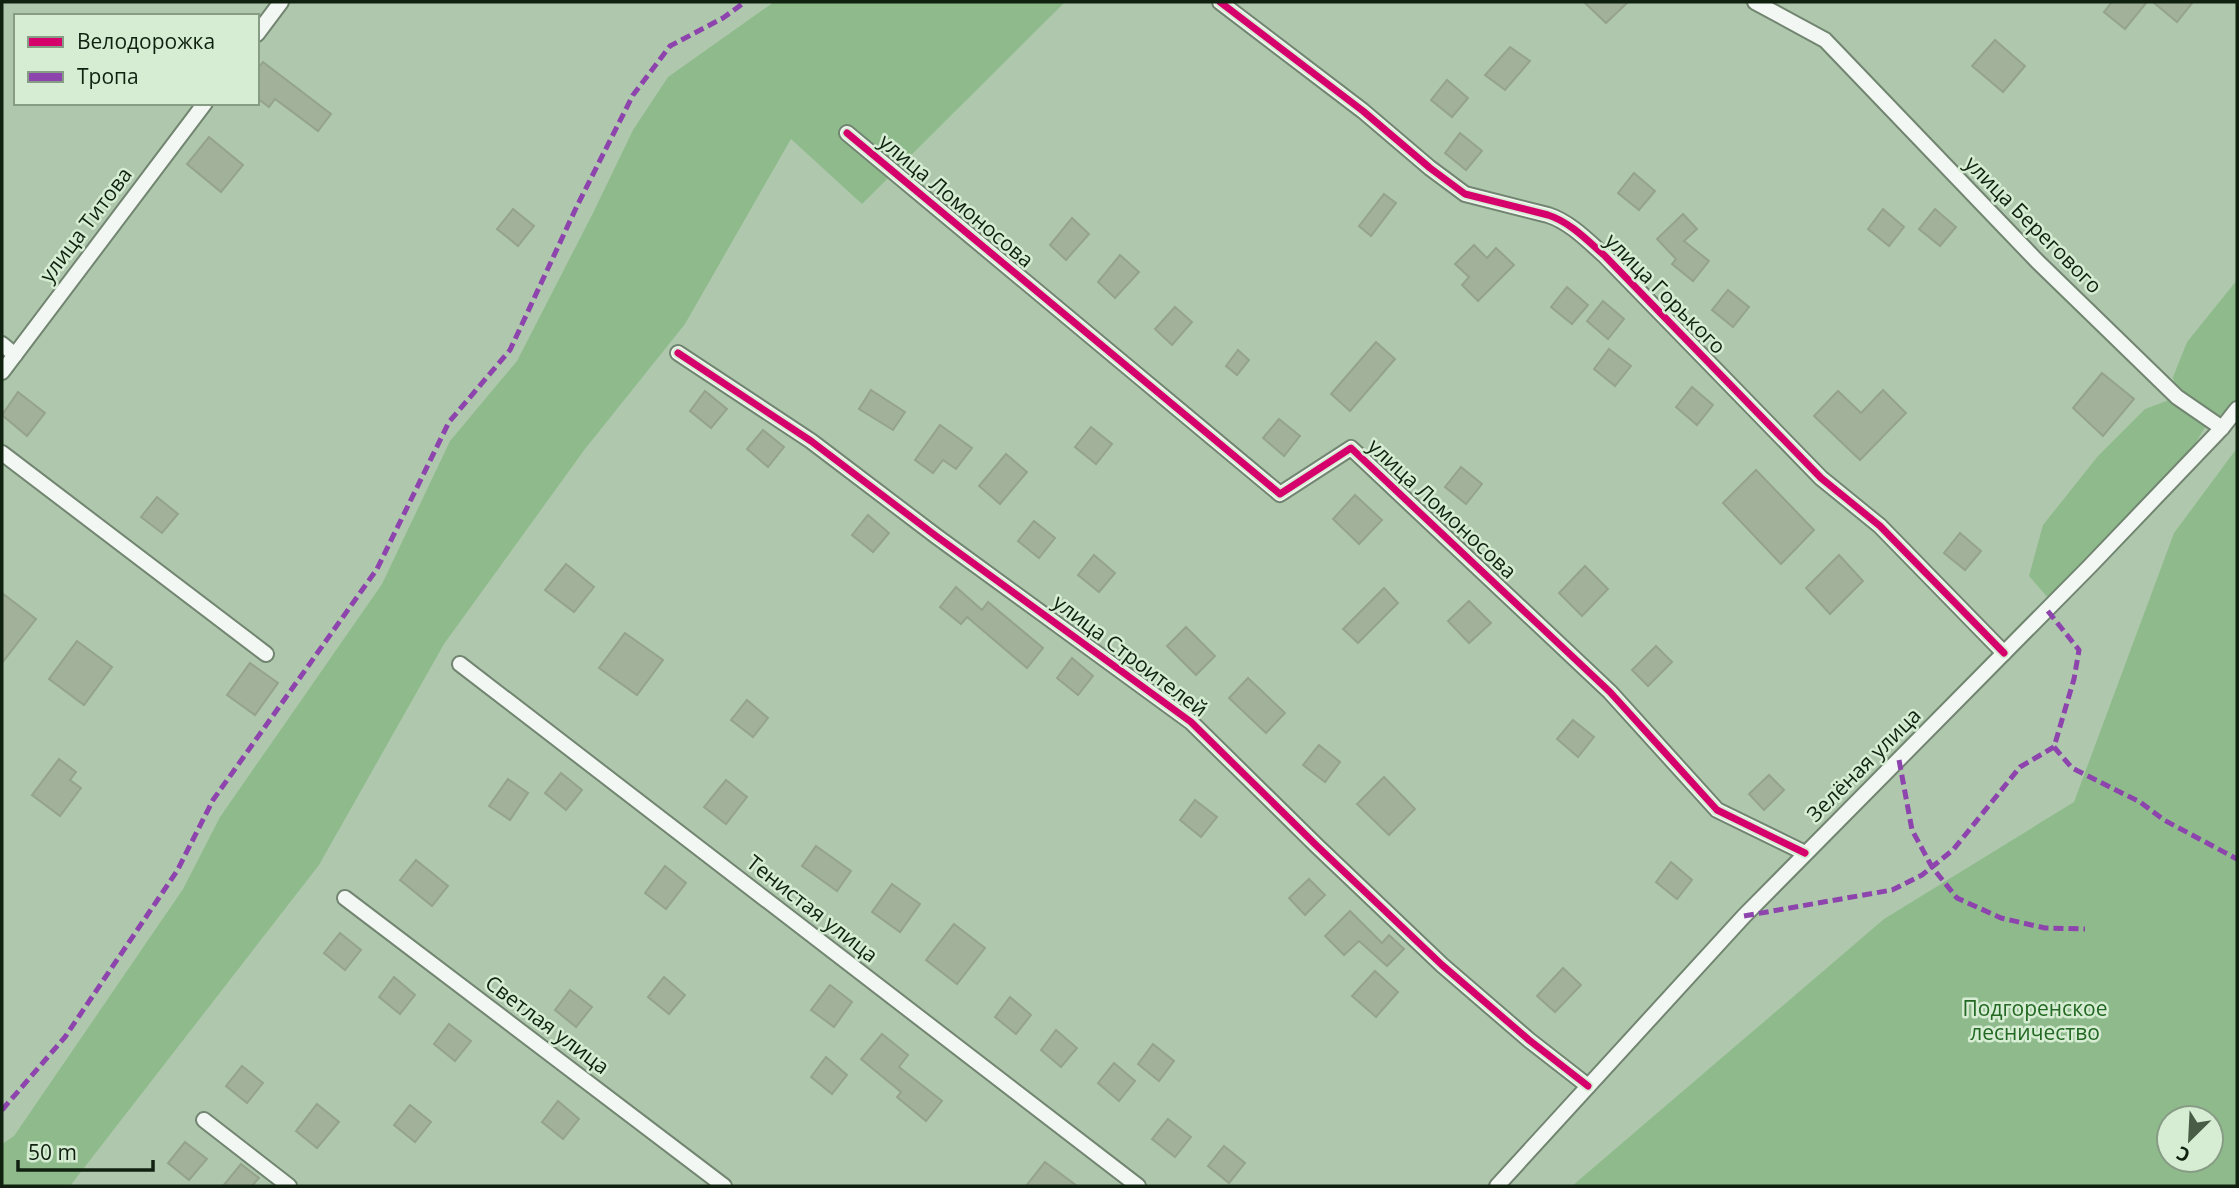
<svg xmlns="http://www.w3.org/2000/svg" width="2239" height="1188" font-family="'Open Sans',sans-serif">
	<rect width="100%" height="100%" fill="#afc8ad"/>
	<g fill="#8fbb8c" fill-rule="evenodd">
		<polygon points="774,2 1065,2 862,204 791,139 685,324 585,449 444,644 319,865 70,1186 2,1186 2,1144 14,1136 183,889 220,817 382,584 450,441 517,361 593,213 633,130 668,77"/>
		<polygon points="2237,280 2237,400 2215,420 2209,421 2193,447 2087,564 2050,600 2029,576 2043,525 2098,456 2145,409 2177,397 2173,377 2187,342"/>
		<path d="M2237,448v738h-665l312,-267 190,-117 100,-269zM2169,1118h42v42h-42z"/>
	</g>
	<g fill="#a2b199" stroke="#95a38c" stroke-width="2">
		<polygon points="1584,2 1628,2 1606,23"/>
		<polygon points="2112,2 2147,2 2125,29 2104,12"/>
		<polygon points="2153,2 2193,2 2177,22"/>
		<polygon points="1995,40 2025,66 2003,92 1972,66"/>
		<polygon points="1510,47 1530,61 1505,90 1485,75"/>
		<polygon points="263,62 331,114 318,131 275,99 269,107 257,98 257,69"/>
		<polygon points="1447,80 1468,98 1452,117 1431,100"/>
		<polygon points="1460,133 1482,151 1466,170 1445,153"/>
		<polygon points="209,137 243,165 221,192 187,164"/>
		<polygon points="1634,173 1655,191 1639,210 1618,193"/>
		<polygon points="1384,194 1396,203 1371,236 1359,226"/>
		<polygon points="513,209 534,226 518,246 497,229"/>
		<polygon points="1883,209 1904,227 1889,246 1868,229"/>
		<polygon points="1935,209 1956,227 1940,246 1919,229"/>
		<polygon points="1683,214 1697,229 1684,241 1709,261 1693,281 1672,264 1676,259 1657,239"/>
		<polygon points="1072,218 1089,234 1066,260 1050,245"/>
		<polygon points="1474,245 1487,258 1496,248 1514,265 1478,301 1462,285 1469,277 1455,264"/>
		<polygon points="1120,255 1139,272 1115,298 1098,282"/>
		<polygon points="1567,287 1588,305 1572,324 1551,307"/>
		<polygon points="1728,290 1749,307 1733,327 1712,310"/>
		<polygon points="1603,301 1624,319 1608,339 1587,321"/>
		<polygon points="1175,307 1192,322 1172,345 1155,329"/>
		<polygon points="1376,342 1395,359 1350,411 1331,394"/>
		<polygon points="1609,349 1631,366 1615,386 1594,369"/>
		<polygon points="1238,350 1249,360 1237,375 1226,366"/>
		<polygon points="2102,373 2134,399 2103,436 2073,408"/>
		<polygon points="1692,387 1713,405 1697,425 1676,407"/>
		<polygon points="871,390 905,412 893,430 859,409"/>
		<polygon points="1883,390 1906,413 1860,460 1814,416 1838,391 1861,413"/>
		<polygon points="705,391 727,409 711,428 690,411"/>
		<polygon points="18,392 45,413 27,436 2,415"/>
		<polygon points="1279,419 1300,436 1284,456 1263,438"/>
		<polygon points="940,425 972,448 956,469 943,460 933,473 915,460"/>
		<polygon points="1091,427 1112,444 1096,464 1075,447"/>
		<polygon points="763,430 784,447 768,467 747,449"/>
		<polygon points="1006,454 1027,472 1000,504 979,486"/>
		<polygon points="1461,467 1482,484 1466,504 1445,487"/>
		<polygon points="1756,470 1814,530 1781,564 1723,503"/>
		<polygon points="1355,495 1382,520 1359,544 1333,519"/>
		<polygon points="157,497 178,514 162,533 141,517"/>
		<polygon points="868,515 889,533 873,552 852,535"/>
		<polygon points="1034,521 1055,538 1039,558 1018,541"/>
		<polygon points="1960,533 1981,551 1965,570 1944,553"/>
		<polygon points="1094,555 1115,573 1099,592 1078,575"/>
		<polygon points="1839,555 1863,581 1830,614 1806,588"/>
		<polygon points="566,564 594,587 574,612 545,590"/>
		<polygon points="1585,566 1608,589 1582,616 1559,593"/>
		<polygon points="956,587 982,610 988,602 1043,648 1027,668 967,617 961,624 940,607"/>
		<polygon points="1384,588 1398,603 1358,643 1343,629"/>
		<polygon points="2,593 36,619 2,663"/>
		<polygon points="1469,601 1491,623 1469,643 1448,621"/>
		<polygon points="1186,627 1215,656 1196,675 1167,646"/>
		<polygon points="625,633 663,660 637,695 599,668"/>
		<polygon points="77,641 112,667 84,705 49,679"/>
		<polygon points="1656,646 1672,662 1648,686 1632,670"/>
		<polygon points="1072,658 1093,676 1078,695 1057,678"/>
		<polygon points="250,663 278,683 255,715 227,695"/>
		<polygon points="1248,678 1285,713 1266,733 1229,698"/>
		<polygon points="747,700 768,718 753,737 731,720"/>
		<polygon points="1573,720 1594,737 1578,757 1557,739"/>
		<polygon points="1319,745 1340,762 1325,782 1303,765"/>
		<polygon points="59,759 76,772 70,780 81,788 60,816 32,795"/>
		<polygon points="561,773 582,790 566,810 545,793"/>
		<polygon points="1769,775 1784,790 1764,810 1749,794"/>
		<polygon points="1384,777 1415,809 1389,835 1357,804"/>
		<polygon points="508,779 528,793 510,820 489,806"/>
		<polygon points="726,780 747,797 726,824 704,807"/>
		<polygon points="1195,800 1217,817 1201,837 1180,820"/>
		<polygon points="816,846 851,871 837,891 802,866"/>
		<polygon points="416,860 448,886 432,906 400,880"/>
		<polygon points="1671,862 1692,880 1677,899 1656,882"/>
		<polygon points="665,866 686,883 666,909 645,893"/>
		<polygon points="1309,879 1325,895 1305,915 1289,898"/>
		<polygon points="892,884 920,904 900,932 872,912"/>
		<polygon points="1350,911 1382,943 1389,935 1404,949 1387,966 1359,941 1344,955 1325,936"/>
		<polygon points="954,924 985,948 957,984 926,960"/>
		<polygon points="340,933 361,950 345,970 324,953"/>
		<polygon points="1563,968 1581,985 1555,1012 1537,996"/>
		<polygon points="1375,971 1398,992 1376,1017 1352,996"/>
		<polygon points="394,977 415,995 400,1014 379,997"/>
		<polygon points="664,977 685,995 669,1014 648,997"/>
		<polygon points="830,985 852,1002 834,1027 811,1010"/>
		<polygon points="570,990 592,1007 576,1027 555,1010"/>
		<polygon points="1010,997 1031,1015 1016,1034 995,1017"/>
		<polygon points="449,1024 471,1041 455,1061 434,1044"/>
		<polygon points="1056,1030 1077,1048 1061,1067 1041,1050"/>
		<polygon points="882,1034 908,1055 899,1067 942,1101 926,1121 897,1097 901,1092 861,1059"/>
		<polygon points="1153,1044 1174,1061 1159,1081 1138,1064"/>
		<polygon points="826,1057 847,1075 832,1094 811,1077"/>
		<polygon points="1114,1063 1135,1081 1119,1101 1098,1083"/>
		<polygon points="242,1066 263,1083 247,1103 226,1086"/>
		<polygon points="558,1101 579,1119 563,1139 542,1122"/>
		<polygon points="317,1104 339,1122 317,1148 296,1131"/>
		<polygon points="410,1105 431,1122 415,1142 394,1125"/>
		<polygon points="1168,1119 1191,1137 1175,1157 1152,1139"/>
		<polygon points="185,1142 207,1159 189,1180 168,1163"/>
		<polygon points="1224,1146 1245,1163 1229,1183 1208,1166"/>
		<polygon points="1045,1162 1077,1186 1026,1186"/>
		<polygon points="241,1164 259,1178 252,1186 223,1186"/>
	</g>
	<g fill="none" stroke-linecap="round" stroke-linejoin="round">
		<g stroke="#718570" stroke-width="18">
			<g id="street">
				<path d="M1220,2l143,109 67,57 35,26 83,21c22,7 40,26 57,41l216,222 59,48 124,127"/>
				<polyline points="1755,2 1825,40 2037,261 2177,397 2222,428"/>
				<polyline points="257,34 281,2"/>
				<polyline points="847,133 1280,494 1351,448 1610,692 1717,810 1805,853"/>
				<polyline points="2,344 15,355"/>
				<polyline points="678,353 811,441 936,536 1191,722 1317,846 1442,965 1529,1040 1588,1086"/>
				<polyline points="2,372 205,103"/>
				<polyline points="2,453 266,654"/>
				<polyline points="460,664 1138,1186"/>
				<polyline points="345,898 724,1186"/>
				<polyline points="204,1120 289,1186"/>
				<polyline points="1497,1186 1744,916 2091,565 2222,428 2237,409"/>
			</g>
		</g>
		<use href="#street" stroke="#f3f7f3" stroke-width="14"/>
		<g stroke="#8e44ad" stroke-width="5" stroke-dasharray="10 5" stroke-linecap="butt">
			<polyline points="2054,747 2072,768 2140,802 2164,820 2237,859"/>
			<polyline points="1899,760 1912,830 1932,867 1957,898 2001,918 2045,928 2085,929"/>
			<polyline points="1744,916 1892,890 1922,875 1953,850 2020,767 2054,747 2074,679 2079,650 2047,610"/>
			<polyline points="2,1110 65,1037 177,871 213,800 377,569 449,422 510,350 577,206 633,95 670,46 723,18 745,2"/>
		</g>
		<g stroke="#d6edd4" stroke-width="11">
			<g id="cycleway">
				<path d="M1220,2l143,109 67,57 35,26 83,21c22,7 40,26 57,41l216,222 59,48 124,127"/>
				<polyline points="847,133 1280,494 1351,448 1610,692 1717,810 1805,853"/>
				<polyline points="678,353 811,441 936,536 1191,722 1317,846 1442,965 1529,1040 1588,1086"/>
			</g>
		</g>
		<use href="#cycleway" stroke="#d6006c" stroke-width="7"/>
	</g>
	<g text-anchor="middle" stroke-width="5" stroke-linejoin="round" paint-order="stroke">
		<g font-size="21" fill="#10220f" stroke="#d6edd4">
			<text transform="translate(956 201) rotate(40)" y="7">улица Ломоносова</text>
			<text transform="translate(86 225) rotate(-53)" y="7">улица Титова</text>
			<text transform="translate(2033 225) rotate(45)" y="7">улица Берегового</text>
			<text transform="translate(1665 294) rotate(45)" y="7">улица Горького</text>
			<text transform="translate(1442 509) rotate(43)" y="7">улица Ломоносова</text>
			<text transform="translate(1130 656) rotate(37)" y="7">улица Строителей</text>
			<text transform="translate(1864 765) rotate(-45)" y="7">Зелёная улица</text>
			<text transform="translate(812 909) rotate(38)" y="7">Тенистая улица</text>
			<text transform="translate(547 1025) rotate(37)" y="7">Светлая улица</text>
		</g>
		<g font-size="21" fill="#236823" stroke="#d6edd4">
			<text x="2035" y="1016">Подгоренское<tspan x="2035" dy="24">лесничество</tspan></text>
		</g>
	</g>
	<rect width="2239" height="1188" fill="none" stroke="#10220f" stroke-width="7"/>
	<rect x="14" y="14" width="245" height="91" fill="#d6edd4" stroke="#879c85" stroke-width="2"/>
	<rect x="28" y="37" width="35" height="10" fill="#d6006c" stroke="#879c85" stroke-width="2"/>
	<text x="77" y="49" font-size="21" fill="#10220f">Велодорожка</text>
	<rect x="28" y="72" width="35" height="10" fill="#8e44ad" stroke="#879c85" stroke-width="2"/>
	<text x="77" y="84" font-size="21" fill="#10220f">Тропа</text>
	<g transform="translate(2190 1139) rotate(204)"><circle r="33" fill="#d6edd4" stroke="#879c85" stroke-width="2"/>
	<path d="M0-5L12 26L0 18L-12 26Z" fill="#485c46"/>
	<text y="-10" font-size="19" font-weight="bold" text-anchor="middle" fill="#10220f">С</text>
	</g>
	<path d="M18 1160v10h135v-10" fill="none" stroke="#10220f" stroke-width="3.5"/>
	<text x="28" y="1160" font-size="21" fill="#10220f" stroke="#d6edd4" stroke-width="5" paint-order="stroke">50 m</text>
</svg>
